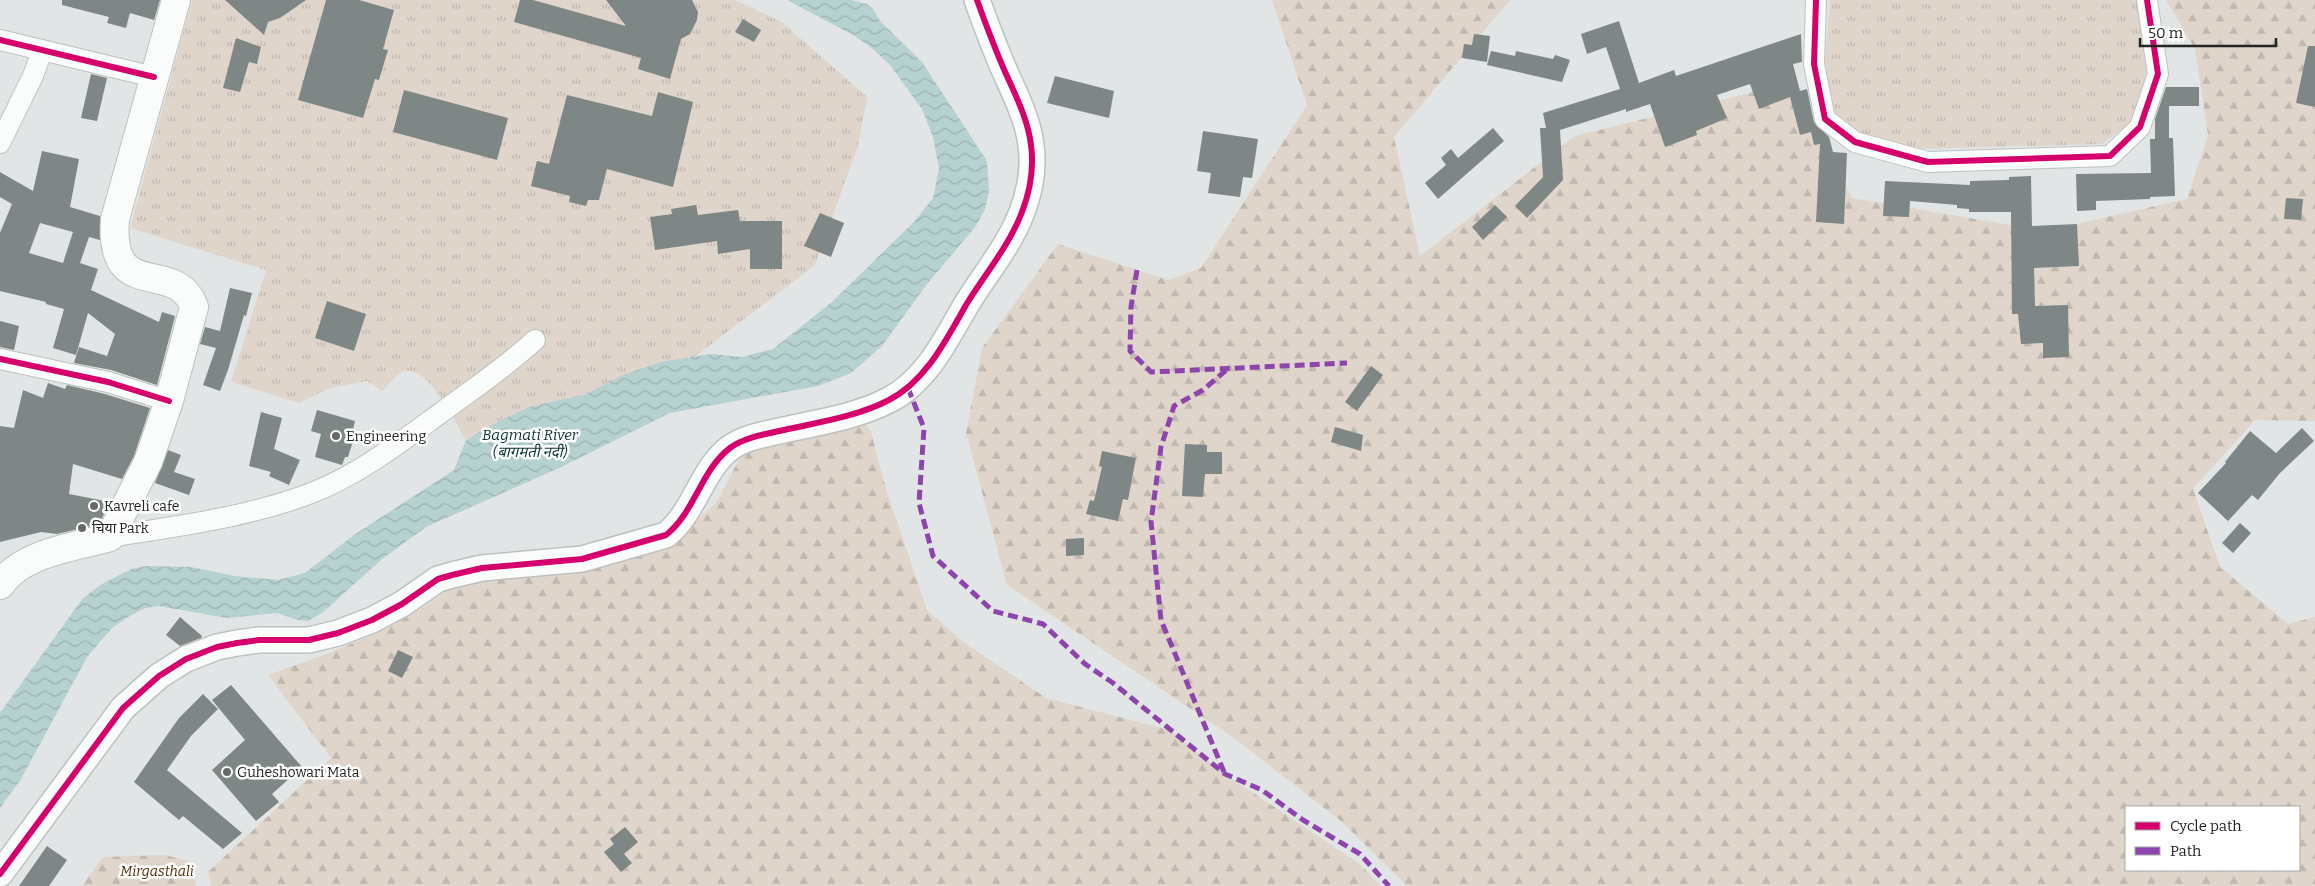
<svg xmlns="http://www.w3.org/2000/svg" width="2315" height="886" font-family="Bitter,'Noto Sans Devanagari',serif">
	<defs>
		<pattern id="grass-tufts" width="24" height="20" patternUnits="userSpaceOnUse" patternTransform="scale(1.25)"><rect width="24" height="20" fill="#e0d5cb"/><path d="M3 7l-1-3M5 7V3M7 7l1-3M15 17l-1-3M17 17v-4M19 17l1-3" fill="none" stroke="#c0b7ae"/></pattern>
		<pattern id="forest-firs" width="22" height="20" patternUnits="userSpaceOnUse" patternTransform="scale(1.25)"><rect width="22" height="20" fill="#e0d5cb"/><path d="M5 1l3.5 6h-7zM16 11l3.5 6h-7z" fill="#c0b7ae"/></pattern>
		<pattern id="water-waves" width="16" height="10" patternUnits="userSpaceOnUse" patternTransform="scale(1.25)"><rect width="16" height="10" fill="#b5d1d0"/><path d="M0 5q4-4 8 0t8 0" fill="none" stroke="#9bb3b2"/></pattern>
	</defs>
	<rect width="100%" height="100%" fill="#e1e5e5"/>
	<g fill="url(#grass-tufts)">
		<path d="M192,0h543l47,22 85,75 -9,49 -43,119 -122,93 -32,4 -75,32 -57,13 -63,33c-11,-17 -39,-79 -64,-68 -7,3 -14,14 -20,19l-15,-10 -37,7 -31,15 -68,-21 35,-112 -136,-42z"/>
		<polygon points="1830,0 2139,0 2146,34 2147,81 2132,122 2102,144 1916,149 1849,131 1833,111 1825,60"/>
	</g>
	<g fill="url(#forest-firs)" fill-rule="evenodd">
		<path d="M1272,0h238l-116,137 26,119 155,-120 207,-51 70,113 193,33 142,-32 21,-64 -13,-86 -29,-49h149v421l-60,-1 -62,69 27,78 68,57 27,-7v269h-908l-65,-64 -108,-84 -227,-153 -41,-152 16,-85 76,-104 110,36 33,-12 106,-163zM2126,807h173v63h-173z"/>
		<path d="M866,424l5,8 15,57 41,121 35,31 84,57 123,32 56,44 136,91 19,21h-1169l-3,-14 123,-114 -63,-83c65,-23 133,-46 186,-90l217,-42 45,-40 26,-49 33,-12z"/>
		<polygon points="164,855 189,861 196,886 82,886 103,857"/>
	</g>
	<polygon fill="url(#water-waves)" points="787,0 851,0 867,4 873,9 880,21 922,62 987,161 989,191 985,209 976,226 927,284 882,346 851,373 818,386 670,413 559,468 426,527 381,560 322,613 308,621 297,620 278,613 227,618 159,606 145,608 128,617 113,627 87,657 21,779 0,808 0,713 83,598 102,584 131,569 146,566 191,567 235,576 278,580 305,573 354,535 454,470 466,440 501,420 529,407 586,394 623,375 661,362 711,354 742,357 773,349 832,302 914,222 933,198 939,169 933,137 922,109 890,65 873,49 853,35"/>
	<g fill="#7e8686" fill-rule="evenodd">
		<polygon points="62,0 160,0 154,20 130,13 126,28 107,23 109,17 62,5"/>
		<polygon points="225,0 306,0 280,18 268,22 264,35"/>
		<polygon points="326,0 359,0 394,10 383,49 388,50 379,80 375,79 363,118 298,100"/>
		<polygon points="520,0 533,0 626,26 606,0 692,0 698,12 697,20 690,34 681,39 670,79 638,69 641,58 514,22"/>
		<polygon points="743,19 761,30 754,42 735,32"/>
		<polygon points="1619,21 1639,83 1674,70 1676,76 1801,34 1802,62 1793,64 1800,91 1807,89 1814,122 1829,137 1833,152 1847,153 1844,224 1816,222 1820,144 1814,145 1811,132 1800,135 1790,97 1759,109 1750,84 1717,95 1727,118 1696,131 1697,135 1665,147 1650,104 1626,112 1626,109 1560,130 1563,180 1527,218 1515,206 1543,177 1540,128 1546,128 1543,113 1620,89 1606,47 1587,54 1581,34"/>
		<polygon points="1474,34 1490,36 1487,62 1462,58 1464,44 1472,45"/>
		<polygon points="236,38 261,47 257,64 249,62 240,92 223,88"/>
		<polygon points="2308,46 2315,46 2315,107 2296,103"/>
		<polygon points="1491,51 1515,56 1516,51 1553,59 1555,55 1570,60 1562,82 1487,65"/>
		<polygon points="91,74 107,78 97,121 81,118"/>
		<polygon points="1055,76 1114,91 1109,118 1047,103"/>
		<polygon points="2166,87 2199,87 2199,106 2169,106 2169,138 2173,138 2175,196 2150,197 2150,199 2096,201 2096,210 2077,211 2076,174 2151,173 2150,139 2155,139 2155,119"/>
		<polygon points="404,90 508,118 497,160 393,132"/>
		<polygon points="658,92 693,102 673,187 607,169 599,200 588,200 586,206 569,202 570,196 531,186 537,161 549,164 567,95 652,116"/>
		<polygon points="1493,128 1504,141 1438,199 1425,183 1446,165 1441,158 1451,149 1458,158"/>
		<polygon points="1203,131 1258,139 1252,178 1243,177 1240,197 1208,193 1211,173 1197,171"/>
		<path d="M42,151l37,8 -9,48 30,9v24l-11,-3 -9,26 18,6 -7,21 68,32 3,-10 13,4 -18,69 -46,-15 -37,-7 5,-16 28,9 8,-22 -27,-21 -12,42 -23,-7 11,-39 -18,-5v-2l-46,-11v-58l12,-29 -12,-7v-25l33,19zM40,223l33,9 -10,31 -34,-10z"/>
		<polygon points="2031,176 2032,226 2077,224 2079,266 2034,268 2035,306 2068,305 2069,357 2043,358 2043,343 2021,344 2018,314 2012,314 2011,212 1969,212 1969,209 1957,208 1957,205 1910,201 1909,217 1883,216 1885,181 1970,185 1970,181 2009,180 2009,177"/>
		<polygon points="2286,198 2303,199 2301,220 2284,219"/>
		<polygon points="696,205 698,215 738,210 740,221 782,221 782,269 750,269 750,249 718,254 717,241 655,250 650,217 672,214 671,209"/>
		<polygon points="1495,205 1507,217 1483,240 1472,227"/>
		<polygon points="820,213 844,223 831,257 804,246"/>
		<polygon points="230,288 252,293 246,316 244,315 228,370 220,391 203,385 216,348 200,344 205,327 220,331"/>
		<polygon points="327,301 366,314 354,351 315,338"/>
		<polygon points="0,321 19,326 14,350 0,347"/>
		<polygon points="1371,366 1383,375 1357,411 1345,402"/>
		<polygon points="48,383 65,389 67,385 105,394 150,408 134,456 122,479 73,464 69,494 110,502 99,524 57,534 41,532 0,542 0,426 14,428 23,390 43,398"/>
		<polygon points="317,410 355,421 351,438 354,438 348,457 345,457 342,465 315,457 321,434 311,431"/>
		<polygon points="261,412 282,418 274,449 300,460 289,485 269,476 271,472 249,466"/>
		<polygon points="1335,427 1363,435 1361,451 1331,442"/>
		<polygon points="2302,428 2314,441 2280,473 2258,500 2252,495 2228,521 2198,493 2226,463 2225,462 2250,431 2276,453"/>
		<polygon points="1185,444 1207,445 1207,452 1222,452 1222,474 1205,474 1203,497 1182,496"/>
		<polygon points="168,450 181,455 174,472 195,479 189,495 155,483"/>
		<polygon points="1102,451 1136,458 1128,500 1123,499 1118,521 1086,514 1090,500 1094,501 1102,467 1099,466"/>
		<polygon points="2240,523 2251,533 2233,553 2222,543"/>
		<polygon points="1084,538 1084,555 1066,556 1066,539"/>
		<polygon points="180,617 202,636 201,638 180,646 166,635"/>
		<polygon points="398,650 413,657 402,678 388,671"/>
		<polygon points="231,685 302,767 272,794 279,802 256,821 212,770 245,740 212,700"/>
		<polygon points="203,694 218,709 191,736 167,770 242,833 223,849 183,816 179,820 134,782 179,718"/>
		<polygon points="625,827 638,842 624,854 632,863 621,872 604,852 614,844 610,839"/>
		<polygon points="47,846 67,860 49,886 19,886"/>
	</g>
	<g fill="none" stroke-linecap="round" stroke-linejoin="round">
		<g stroke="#bec1c1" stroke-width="22">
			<g id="minor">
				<polyline points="1816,0 1814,64 1825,119 1855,142 1928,162 2110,156 2140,127 2158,74 2147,0"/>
				<polyline points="0,40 154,77"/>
				<polyline points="0,143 33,76 42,51"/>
				<polyline points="0,359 108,382 169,401"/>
				<path d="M110,537c68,-11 140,-20 204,-45 47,-19 88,-51 128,-80 32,-24 64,-45 93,-72"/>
			</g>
		</g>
		<g stroke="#bec1c1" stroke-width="28">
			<path id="tertiary" d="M0,874l123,-166 36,-32 27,-17 31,-12 20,-4 22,-3h50l29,-7 34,-13 30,-16 36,-25 14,-4 30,-7 100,-9 84,-24c29,-23 35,-65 64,-87 15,-11 36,-14 54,-18 35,-8 72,-13 105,-30 37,-19 57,-60 77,-95 19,-31 43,-59 56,-93 8,-21 12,-45 9,-67 -3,-25 -15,-49 -25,-71 -11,-25 -20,-49 -29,-74"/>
		</g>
		<g stroke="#bec1c1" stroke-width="30">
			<path id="secondary" d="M0,585c23,-33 75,-38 110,-48l38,-75 21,-61 25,-94c-17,-51 -86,-1 -79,-88l61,-219"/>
		</g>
		<use href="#minor" stroke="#fafbfb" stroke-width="20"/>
		<use href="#tertiary" stroke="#fafbfb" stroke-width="25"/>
		<use href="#secondary" stroke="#fafbfb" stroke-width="28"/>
		<g stroke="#8e44ad" stroke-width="5" stroke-dasharray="10 5" stroke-linecap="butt">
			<polyline points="1137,270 1131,307 1130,351 1151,372 1347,363"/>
			<polyline points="908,388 924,428 919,503 933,556 993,611 1043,624 1085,664 1113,683 1225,774 1262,790 1303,820 1360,854 1389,886"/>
			<polyline points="1224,772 1161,620 1151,522 1161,447 1174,406 1203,390 1230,367"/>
		</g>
		<g stroke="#fff" stroke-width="9">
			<g id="cycleway">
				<polyline points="1816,0 1814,64 1825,119 1855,142 1928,162 2110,156 2140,127 2158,74 2147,0"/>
				<polyline points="0,40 154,77"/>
				<polyline points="0,359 108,382 169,401"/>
				<path d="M0,874l123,-166 36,-32 27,-17 31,-12 20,-4 22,-3h50l29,-7 34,-13 30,-16 36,-25 14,-4 30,-7 100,-9 84,-24c29,-23 35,-65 64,-87 15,-11 36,-14 54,-18 35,-8 72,-13 105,-30 37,-19 57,-60 77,-95 19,-31 43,-59 56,-93 8,-21 12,-45 9,-67 -3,-25 -15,-49 -25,-71 -11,-25 -20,-49 -29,-74"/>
			</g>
		</g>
		<use href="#cycleway" stroke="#d6006c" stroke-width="6"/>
	</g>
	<g fill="#666968" stroke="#fff" stroke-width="2">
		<circle cx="336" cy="436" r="5"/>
		<circle cx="94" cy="506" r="5"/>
		<circle cx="82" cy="528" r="5"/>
		<circle cx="227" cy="772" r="5"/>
	</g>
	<g text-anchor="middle" stroke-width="5" stroke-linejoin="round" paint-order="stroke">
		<g font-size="14" fill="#232625" stroke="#fff" text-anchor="start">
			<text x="346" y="441">Engineering</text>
			<text x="104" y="511">Kavreli cafe</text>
			<text x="92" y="533">चिया Park</text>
			<text x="237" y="777">Guheshowari Mata</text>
		</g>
		<g font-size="14" font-style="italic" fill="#532f08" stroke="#fff">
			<text x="157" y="876">Mirgasthali</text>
		</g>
		<g font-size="15" font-style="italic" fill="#0c3332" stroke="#fff">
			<text x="530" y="440">Bagmati River<tspan x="530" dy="17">(बागमती नदी)</tspan></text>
		</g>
	</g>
	<rect x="2125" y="806" width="175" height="65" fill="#ffffff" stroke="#a7a8a8"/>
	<rect x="2135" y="822" width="25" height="8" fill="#d6006c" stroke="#a7a8a8"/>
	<text x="2170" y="831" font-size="15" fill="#232625">Cycle path</text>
	<rect x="2135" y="847" width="25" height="8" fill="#8e44ad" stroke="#a7a8a8"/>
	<text x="2170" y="856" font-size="15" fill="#232625">Path</text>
	<path d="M2140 38v8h136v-8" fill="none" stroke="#232625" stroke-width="2.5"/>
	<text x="2148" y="38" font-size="15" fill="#232625" stroke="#ffffff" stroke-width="4" paint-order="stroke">50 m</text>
</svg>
